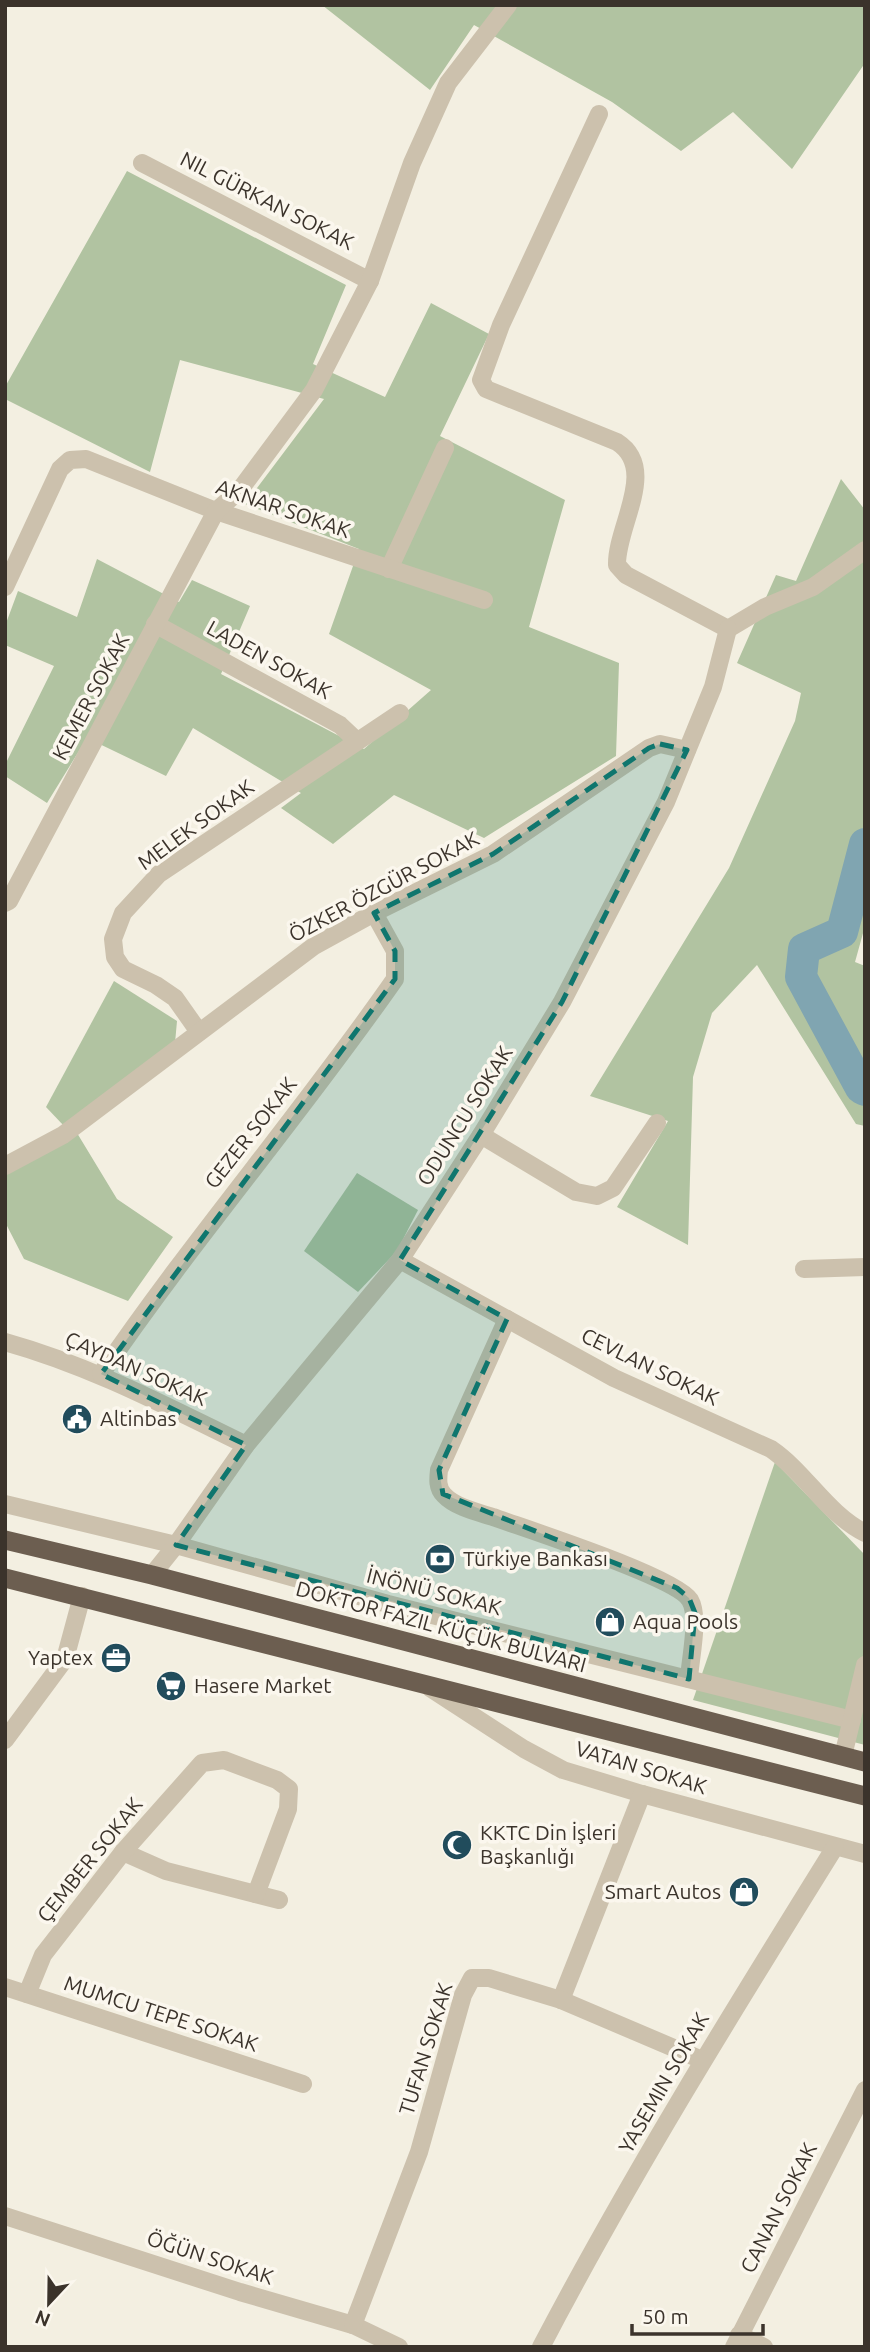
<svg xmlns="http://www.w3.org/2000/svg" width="870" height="2352" font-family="Ubuntu,sans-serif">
	<rect width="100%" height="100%" fill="#f3efe1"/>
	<g fill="#b1c3a1">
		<polygon points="322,5 865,5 865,63 792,169 733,112 681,151 612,102 474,25 430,90"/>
		<polygon points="127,171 346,285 313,364 385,397 431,303 489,334 440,436 565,500 529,627 619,663 616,756 484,838 394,795 333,844 281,808 301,793 193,728 166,776 87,738 47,803 5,776 5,765 54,666 5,645 5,626 18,591 77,617 97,559 179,602 192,580 250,606 221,674 364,749 431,690 329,634 359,549 245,504 324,399 180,360 150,472 5,399 5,387"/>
		<polygon points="841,479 865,510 865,926 855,962 865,966 865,1126 856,1124 757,965 712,1013 693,1077 688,1245 617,1207 668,1121 590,1096 729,868 795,721 801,693 737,663 776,575 796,581"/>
		<polygon points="114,981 177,1021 175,1043 64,1126 46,1107"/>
		<polygon points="77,1133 117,1199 173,1237 128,1301 24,1259 5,1222 5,1174"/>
		<polygon points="357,1173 418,1210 397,1251 358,1292 304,1251"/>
		<polygon points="775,1462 865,1555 865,1745 693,1700"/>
	</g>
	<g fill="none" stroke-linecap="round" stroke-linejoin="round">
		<polyline stroke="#80a5b1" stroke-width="32" points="865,844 842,932 804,949 801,977 861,1088 865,1090"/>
		<g stroke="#ccc1ad" stroke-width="18">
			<path d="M599,114l-98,211 -20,55 5,9 131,53c42,27 -1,84 0,123l9,10 102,54"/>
			<polyline points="142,163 370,281"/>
			<polyline points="389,569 445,448"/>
			<polyline points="5,587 60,469 70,460 86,459 216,511 484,600"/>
			<polyline points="155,624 340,725 357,741"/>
			<polyline points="728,629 765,607 813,587 865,550"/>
			<polyline points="5,903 9,901 216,511 239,491 314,390 370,281 412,163 448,83 508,5"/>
			<polyline points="199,1032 175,998 156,985 123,969 115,957 113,939 123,913 159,874 400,713"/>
			<polyline points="481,1135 576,1192 597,1196 613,1188 657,1123"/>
			<polyline points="5,1166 63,1135 314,946 374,913 493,854 649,748 660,744 687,750"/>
			<path d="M400,1260l214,118 157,71c35,24 55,64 94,84"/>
			<polyline points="804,1269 865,1267"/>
			<path d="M507,1319l-68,151c-1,9 -2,18 5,25 11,12 33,17 49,22 33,12 183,60 197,83 10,17 0,59 -1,79"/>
			<path d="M5,1342c86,24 161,64 241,103"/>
			<path d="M101,1374c93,-136 200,-260 294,-395v-28l-21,-38"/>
			<polyline points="5,1504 176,1545 388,1604 852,1720"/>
			<polyline points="152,1575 176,1545 246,1445 400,1260 481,1135 562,1002 666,802 713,687 728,629"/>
			<polyline points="430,1688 524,1749 563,1770 642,1794 865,1854"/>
			<polyline points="5,1740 65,1659 82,1596"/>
			<polyline points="843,1756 865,1665"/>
			<polyline points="123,1852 166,1871 279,1900"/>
			<polyline points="5,1987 303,2084"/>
			<polyline points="27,1994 43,1955 123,1852 202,1763 224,1760 277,1780 289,1789 288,1809 256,1894"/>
			<polyline points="561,2000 642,1794"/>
			<polyline points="5,2216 240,2292 353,2325 399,2347"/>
			<polyline points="353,2325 419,2152 463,1995 472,1978 489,1978 561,2000 702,2060"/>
			<polyline points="739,2335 764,2347"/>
			<path d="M541,2347c90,-172 192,-336 294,-500"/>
			<polyline points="734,2347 865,2090"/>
		</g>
		<g stroke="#6c5e50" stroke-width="19">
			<polyline points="5,1540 152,1575 865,1762"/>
			<polyline points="5,1578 865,1796"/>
		</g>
	</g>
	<path fill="#0f766e" fill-opacity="0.2" stroke="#0f766e" stroke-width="5" stroke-dasharray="14 9" stroke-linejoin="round" d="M660,744l27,6 -125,252 -162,258 107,59 -68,151 4,24 234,94 12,10 6,15 -6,66 -513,-134 70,-100 -145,-71 294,-395v-28l-21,-38 119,-59 156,-106z"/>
	<defs>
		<g id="civic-disc" transform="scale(1.575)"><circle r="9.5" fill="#214c5c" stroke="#fbf7ee"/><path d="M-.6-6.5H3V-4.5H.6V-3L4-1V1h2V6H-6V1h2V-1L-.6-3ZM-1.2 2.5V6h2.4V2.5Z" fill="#fff"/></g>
		<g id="bank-disc" transform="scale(1.575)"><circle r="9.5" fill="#214c5c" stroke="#fbf7ee"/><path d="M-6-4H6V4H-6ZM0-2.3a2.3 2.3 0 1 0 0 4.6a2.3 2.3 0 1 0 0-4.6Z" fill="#fff"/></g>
		<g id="shop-disc" transform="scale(1.575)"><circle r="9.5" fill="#214c5c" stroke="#fbf7ee"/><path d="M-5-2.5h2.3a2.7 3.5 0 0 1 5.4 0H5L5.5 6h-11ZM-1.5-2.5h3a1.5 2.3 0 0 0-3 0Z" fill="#fff"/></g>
		<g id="office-disc" transform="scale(1.575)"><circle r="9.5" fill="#214c5c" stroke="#fbf7ee"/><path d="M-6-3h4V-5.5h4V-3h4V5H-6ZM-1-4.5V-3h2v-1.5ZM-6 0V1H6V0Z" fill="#fff"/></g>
		<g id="supermarket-disc" transform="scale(1.575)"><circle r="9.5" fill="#214c5c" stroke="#fbf7ee"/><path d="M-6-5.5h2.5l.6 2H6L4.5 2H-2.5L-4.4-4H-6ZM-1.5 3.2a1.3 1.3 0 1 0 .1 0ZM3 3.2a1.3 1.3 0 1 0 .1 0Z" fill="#fff"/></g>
		<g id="mosque-disc" transform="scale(1.575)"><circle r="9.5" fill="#214c5c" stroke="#fbf7ee"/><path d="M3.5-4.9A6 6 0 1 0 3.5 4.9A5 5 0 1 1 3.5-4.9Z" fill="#fff"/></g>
	</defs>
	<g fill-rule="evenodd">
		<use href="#civic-disc" x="77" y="1419"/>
		<use href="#bank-disc" x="440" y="1559"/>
		<use href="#shop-disc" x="610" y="1622"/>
		<use href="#office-disc" x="116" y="1658"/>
		<use href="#supermarket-disc" x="171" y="1686"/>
		<use href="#mosque-disc" x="457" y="1845"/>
		<use href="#shop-disc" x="744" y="1892"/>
	</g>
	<g text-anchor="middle" stroke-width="7" stroke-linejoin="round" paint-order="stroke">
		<g font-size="21" fill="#3b332b" stroke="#fbf7ee">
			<text transform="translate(267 201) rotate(27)" y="7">NIL GÜRKAN SOKAK</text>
			<text transform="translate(283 509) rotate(19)" y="7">AKNAR SOKAK</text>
			<text transform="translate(269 660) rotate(29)" y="7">LADEN SOKAK</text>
			<text transform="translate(91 697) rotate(-62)" y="7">KEMER SOKAK</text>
			<text transform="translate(196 825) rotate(-36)" y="7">MELEK SOKAK</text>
			<text transform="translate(384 887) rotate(-28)" y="7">ÖZKER ÖZGÜR SOKAK</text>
			<text transform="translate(465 1116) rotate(-58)" y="7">ODUNCU SOKAK</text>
			<text transform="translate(251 1133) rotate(-52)" y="7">GEZER SOKAK</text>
			<text transform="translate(650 1367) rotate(26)" y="7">CEVLAN SOKAK</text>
			<text transform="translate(136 1369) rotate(24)" y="7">ÇAYDAN SOKAK</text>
			<text transform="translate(434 1592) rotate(14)" y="7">İNÖNÜ SOKAK</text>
			<text transform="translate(441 1627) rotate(15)" y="7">DOKTOR FAZIL KÜÇÜK BULVARI</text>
			<text transform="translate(641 1768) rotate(17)" y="7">VATAN SOKAK</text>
			<text transform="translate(90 1860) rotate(-51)" y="7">ÇEMBER SOKAK</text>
			<text transform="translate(161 2014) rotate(18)" y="7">MUMCU TEPE SOKAK</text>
			<text transform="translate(426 2049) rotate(-73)" y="7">TUFAN SOKAK</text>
			<text transform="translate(664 2083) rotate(-60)" y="7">YASEMIN SOKAK</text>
			<text transform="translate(779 2208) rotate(-63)" y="7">CANAN SOKAK</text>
			<text transform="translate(210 2258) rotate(18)" y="7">ÖĞÜN SOKAK</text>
		</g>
		<g font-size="21" fill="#3b332b" stroke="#fbf7ee" text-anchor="start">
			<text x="100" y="1426">Altinbas</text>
			<text x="463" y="1566">Türkiye Bankası</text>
			<text x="633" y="1629">Aqua Pools</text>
			<text x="93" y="1665" text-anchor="end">Yaptex</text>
			<text x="194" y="1693">Hasere Market</text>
			<text x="480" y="1840">KKTC Din İşleri<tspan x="480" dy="24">Başkanlığı</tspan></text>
			<text x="721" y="1899" text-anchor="end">Smart Autos</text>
		</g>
	</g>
	<rect width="870" height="2352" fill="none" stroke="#3b332b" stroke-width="14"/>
	<g transform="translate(49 2303) rotate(202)" stroke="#fbf7ee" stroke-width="5" paint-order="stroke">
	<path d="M0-5L12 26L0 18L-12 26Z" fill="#3b332b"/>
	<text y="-10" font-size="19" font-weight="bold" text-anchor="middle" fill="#3b332b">N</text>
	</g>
	<path d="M632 2324v10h131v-10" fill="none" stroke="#3b332b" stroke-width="3.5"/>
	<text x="642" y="2324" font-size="21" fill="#3b332b" stroke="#fbf7ee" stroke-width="5" paint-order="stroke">50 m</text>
</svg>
